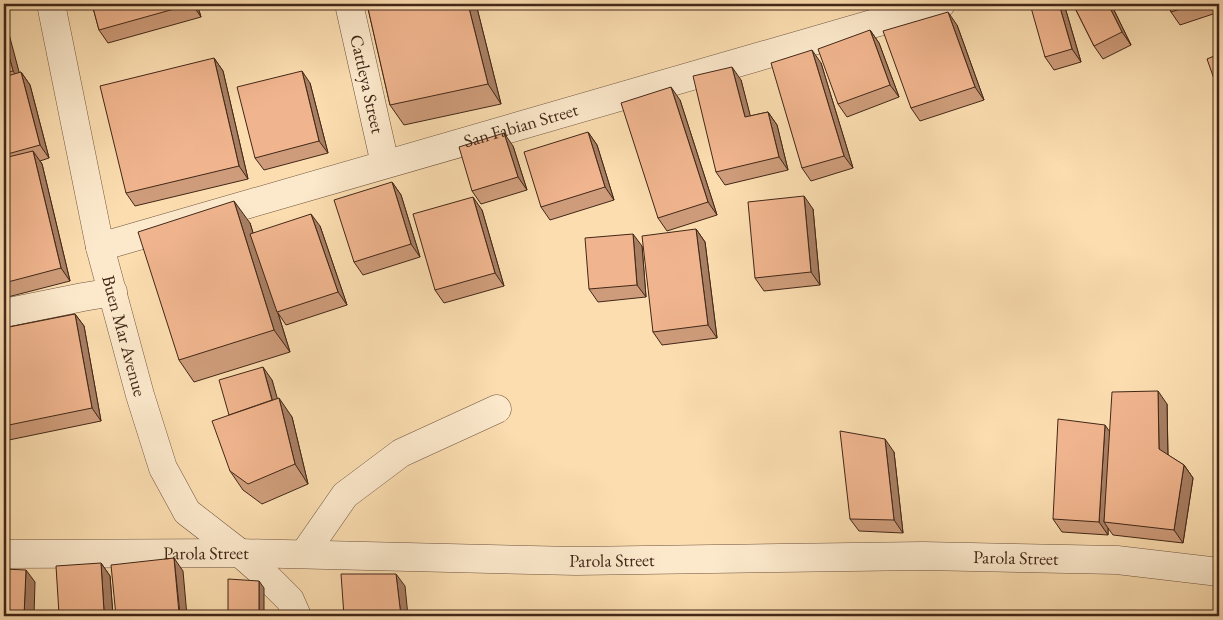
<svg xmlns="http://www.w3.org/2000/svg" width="1223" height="620" font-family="'EB Garamond',serif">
	<rect width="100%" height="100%" fill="#fbddb0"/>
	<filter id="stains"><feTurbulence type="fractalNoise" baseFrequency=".004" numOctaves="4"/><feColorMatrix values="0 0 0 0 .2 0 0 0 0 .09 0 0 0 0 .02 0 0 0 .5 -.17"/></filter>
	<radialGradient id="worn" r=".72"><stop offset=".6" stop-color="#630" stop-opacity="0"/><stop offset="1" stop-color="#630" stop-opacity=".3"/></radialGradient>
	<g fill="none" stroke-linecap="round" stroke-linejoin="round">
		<g stroke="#70543e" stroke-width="29">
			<g id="minor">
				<path id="s1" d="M51,4l49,243 40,148 23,73 24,44 53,41 25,22 25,25 7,16"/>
				<path id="s2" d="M349,4l36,160"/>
				<path id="s3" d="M100,247l841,-243"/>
				<polyline points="4,313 83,297 113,292"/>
				<path id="s4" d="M4,554l236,-1 336,8 347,-5 194,4 102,12"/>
				<polyline points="304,554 345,495 401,453 497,409"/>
			</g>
		</g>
		<use href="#minor" stroke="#fce9cc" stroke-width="28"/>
	</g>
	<g fill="#ce9c7a" stroke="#422718">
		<polygon points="92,4 197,4 201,17 108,43 99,30"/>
		<polygon points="367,4 476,4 501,104 404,125 390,105"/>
		<polygon points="1064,4 1081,62 1054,70 1045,57"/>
		<polygon points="1073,4 1111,4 1131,45 1103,59 1094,46"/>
		<polygon points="1168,4 1219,4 1219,12 1180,25 1171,12"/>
		<polygon points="4,18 19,73 21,72 30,85 49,158 40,161 42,164 70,281 4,298"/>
		<polygon points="957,25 984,100 920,121 911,108"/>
		<polygon points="870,30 879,43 899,97 847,117 838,104"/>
		<polygon points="214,58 223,71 248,179 135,206 126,193"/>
		<polygon points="821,63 853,168 811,181 802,168"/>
		<polygon points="741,80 750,116 768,112 777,125 788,170 725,185 716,172"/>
		<polygon points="310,83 328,153 264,170 255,158"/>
		<polygon points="680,100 717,215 667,231 658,218"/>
		<polygon points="588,132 597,145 614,200 550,220 541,207"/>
		<polygon points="513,146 527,190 481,204 472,191"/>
		<polygon points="392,182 401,195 420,257 363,275 354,262"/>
		<polygon points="813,209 820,285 764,291 755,278"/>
		<polygon points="482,210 504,286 444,303 435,290"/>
		<polygon points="250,223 253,233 320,226 347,305 286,325 278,313 290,352 194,382 179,360"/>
		<polygon points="696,229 705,242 717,338 662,345 653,332"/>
		<polygon points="642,246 646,297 598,302 589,289"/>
		<polygon points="75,314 84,326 101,421 4,441 4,328"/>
		<polygon points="272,380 277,399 292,417 308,484 262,504 243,490 230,471 229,415"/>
		<polygon points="1167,404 1168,455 1184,465 1193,478 1183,543 1113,535 1108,528 1108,535 1062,532 1053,519 1110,432"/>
		<polygon points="894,452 903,533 859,531 850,519"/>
		<polygon points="101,563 110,576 113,616 60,616 59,614"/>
	</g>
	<g fill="#a87f63" stroke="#422718">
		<polygon points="192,4 197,4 201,17"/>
		<polygon points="468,4 476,4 501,104 488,84"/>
		<polygon points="1059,4 1064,4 1081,62 1072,49"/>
		<polygon points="1108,4 1111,4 1131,45 1122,32"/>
		<polygon points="948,12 957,25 984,100 975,87"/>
		<polygon points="4,18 5,19 22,83 13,71 4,37"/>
		<polygon points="870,30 879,43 899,97 890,85"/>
		<polygon points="812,50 821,63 853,168 844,156"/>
		<polygon points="214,58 223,71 248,179 239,166"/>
		<polygon points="732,67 741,80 754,130 745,117"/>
		<polygon points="302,71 310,83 328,153 319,141"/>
		<polygon points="21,72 30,85 49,158 40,145"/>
		<polygon points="671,87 680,100 717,215 708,202"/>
		<polygon points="768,112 777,125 788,170 779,157"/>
		<polygon points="588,132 597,145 614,200 605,187"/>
		<polygon points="504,133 513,146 527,190 518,177"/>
		<polygon points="33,151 42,164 70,281 61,268"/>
		<polygon points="392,182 401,195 420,257 411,244"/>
		<polygon points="804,196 813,209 820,285 811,272"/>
		<polygon points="473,197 482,210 504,286 495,273"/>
		<polygon points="234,201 250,223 290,352 274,330"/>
		<polygon points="311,214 320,226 347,305 338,292"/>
		<polygon points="696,229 705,242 717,338 708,325"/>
		<polygon points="633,234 642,246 646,297 637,285"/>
		<polygon points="75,314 84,326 101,421 92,408"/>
		<polygon points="263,367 272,380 283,418 274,406"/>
		<polygon points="1158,391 1167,404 1168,462 1159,449"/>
		<polygon points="279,398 292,417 308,484 295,464"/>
		<polygon points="1105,425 1114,438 1104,522 1108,528 1108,535 1099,522"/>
		<polygon points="885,439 894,452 903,533 894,520"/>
		<polygon points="1184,465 1193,478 1183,543 1174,530"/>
		<polygon points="174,558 183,571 187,616 180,614"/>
		<polygon points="101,563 110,576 113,616 108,616 104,611"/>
		<polygon points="26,570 35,582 34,616 24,616"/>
		<polygon points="396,574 405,586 408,616 401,616"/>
		<polygon points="259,581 264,588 264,616 259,616"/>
	</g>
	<g fill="#f0b58e" stroke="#422718">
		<polygon points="92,4 192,4 99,30"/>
		<polygon points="367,4 468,4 488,84 390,105"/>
		<polygon points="1030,4 1059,4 1072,49 1045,57"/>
		<polygon points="1073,4 1108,4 1122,32 1094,46"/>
		<polygon points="1168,4 1196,4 1171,12"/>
		<polygon points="948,12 975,87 911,108 883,31"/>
		<polygon points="870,30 890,85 838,104 818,49"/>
		<polygon points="4,37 13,71 4,73"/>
		<polygon points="812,50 844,156 802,168 771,63"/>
		<polygon points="1219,54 1219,93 1207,59"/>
		<polygon points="214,58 239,166 126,193 100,86"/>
		<polygon points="732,67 745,117 768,112 779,157 716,172 693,76"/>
		<polygon points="302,71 319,141 255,158 237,87"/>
		<polygon points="21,72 40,145 4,155 4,77"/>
		<polygon points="671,87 708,202 658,218 621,103"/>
		<polygon points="588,132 605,187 541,207 524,152"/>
		<polygon points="504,133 518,177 472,191 459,147"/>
		<polygon points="33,151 61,268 4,283 4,158"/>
		<polygon points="392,182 411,244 354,262 334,200"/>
		<polygon points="804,196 811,272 755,278 748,202"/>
		<polygon points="473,197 495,273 435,290 413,214"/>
		<polygon points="234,201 274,330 179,360 138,232"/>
		<polygon points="311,214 338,292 277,312 250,234"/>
		<polygon points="696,229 708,325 653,332 642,236"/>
		<polygon points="633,234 637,285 589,289 585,238"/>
		<polygon points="75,314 92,408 4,426 4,328"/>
		<polygon points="263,367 272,400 229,415 219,380"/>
		<polygon points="1158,391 1159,449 1184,465 1174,530 1104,522 1112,392"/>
		<polygon points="279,398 295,464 248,484 230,471 212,421"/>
		<polygon points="1058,419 1105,425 1099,522 1053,519"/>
		<polygon points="840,431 885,439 894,520 850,519"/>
		<polygon points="174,558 179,613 167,613 167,615 157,616 116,616 111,565"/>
		<polygon points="101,563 104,611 59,614 56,566"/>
		<polygon points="4,569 26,570 24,616 4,616"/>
		<polygon points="341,574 396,574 401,616 344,616"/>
		<polygon points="228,579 259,581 259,616 240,616 238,614 228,614"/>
		<polygon points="167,613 238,614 238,616 167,616"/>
	</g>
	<g text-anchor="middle" stroke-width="4.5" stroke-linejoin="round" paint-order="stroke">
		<g font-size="18" fill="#422718" stroke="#fce9cc">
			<text dy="6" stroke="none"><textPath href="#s2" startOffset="82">Cattleya Street</textPath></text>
			<text dy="6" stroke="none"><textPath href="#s3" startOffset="438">San Fabian Street</textPath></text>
			<text dy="6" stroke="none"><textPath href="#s1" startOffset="340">Buen Mar Avenue</textPath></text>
			<text dy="6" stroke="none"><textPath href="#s4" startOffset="202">Parola Street</textPath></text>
			<text dy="6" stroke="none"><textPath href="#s4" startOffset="1012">Parola Street</textPath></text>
			<text dy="6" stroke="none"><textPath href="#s4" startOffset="608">Parola Street</textPath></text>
		</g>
	</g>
	<rect width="1223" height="620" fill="none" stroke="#fbddb0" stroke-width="20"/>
	<rect x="5" y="5" width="1213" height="610" fill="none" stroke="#422718" stroke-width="2.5"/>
	<rect x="10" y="10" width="1203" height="600" fill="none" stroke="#422718"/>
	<rect width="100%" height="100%" filter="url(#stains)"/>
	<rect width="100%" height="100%" fill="url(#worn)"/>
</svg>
